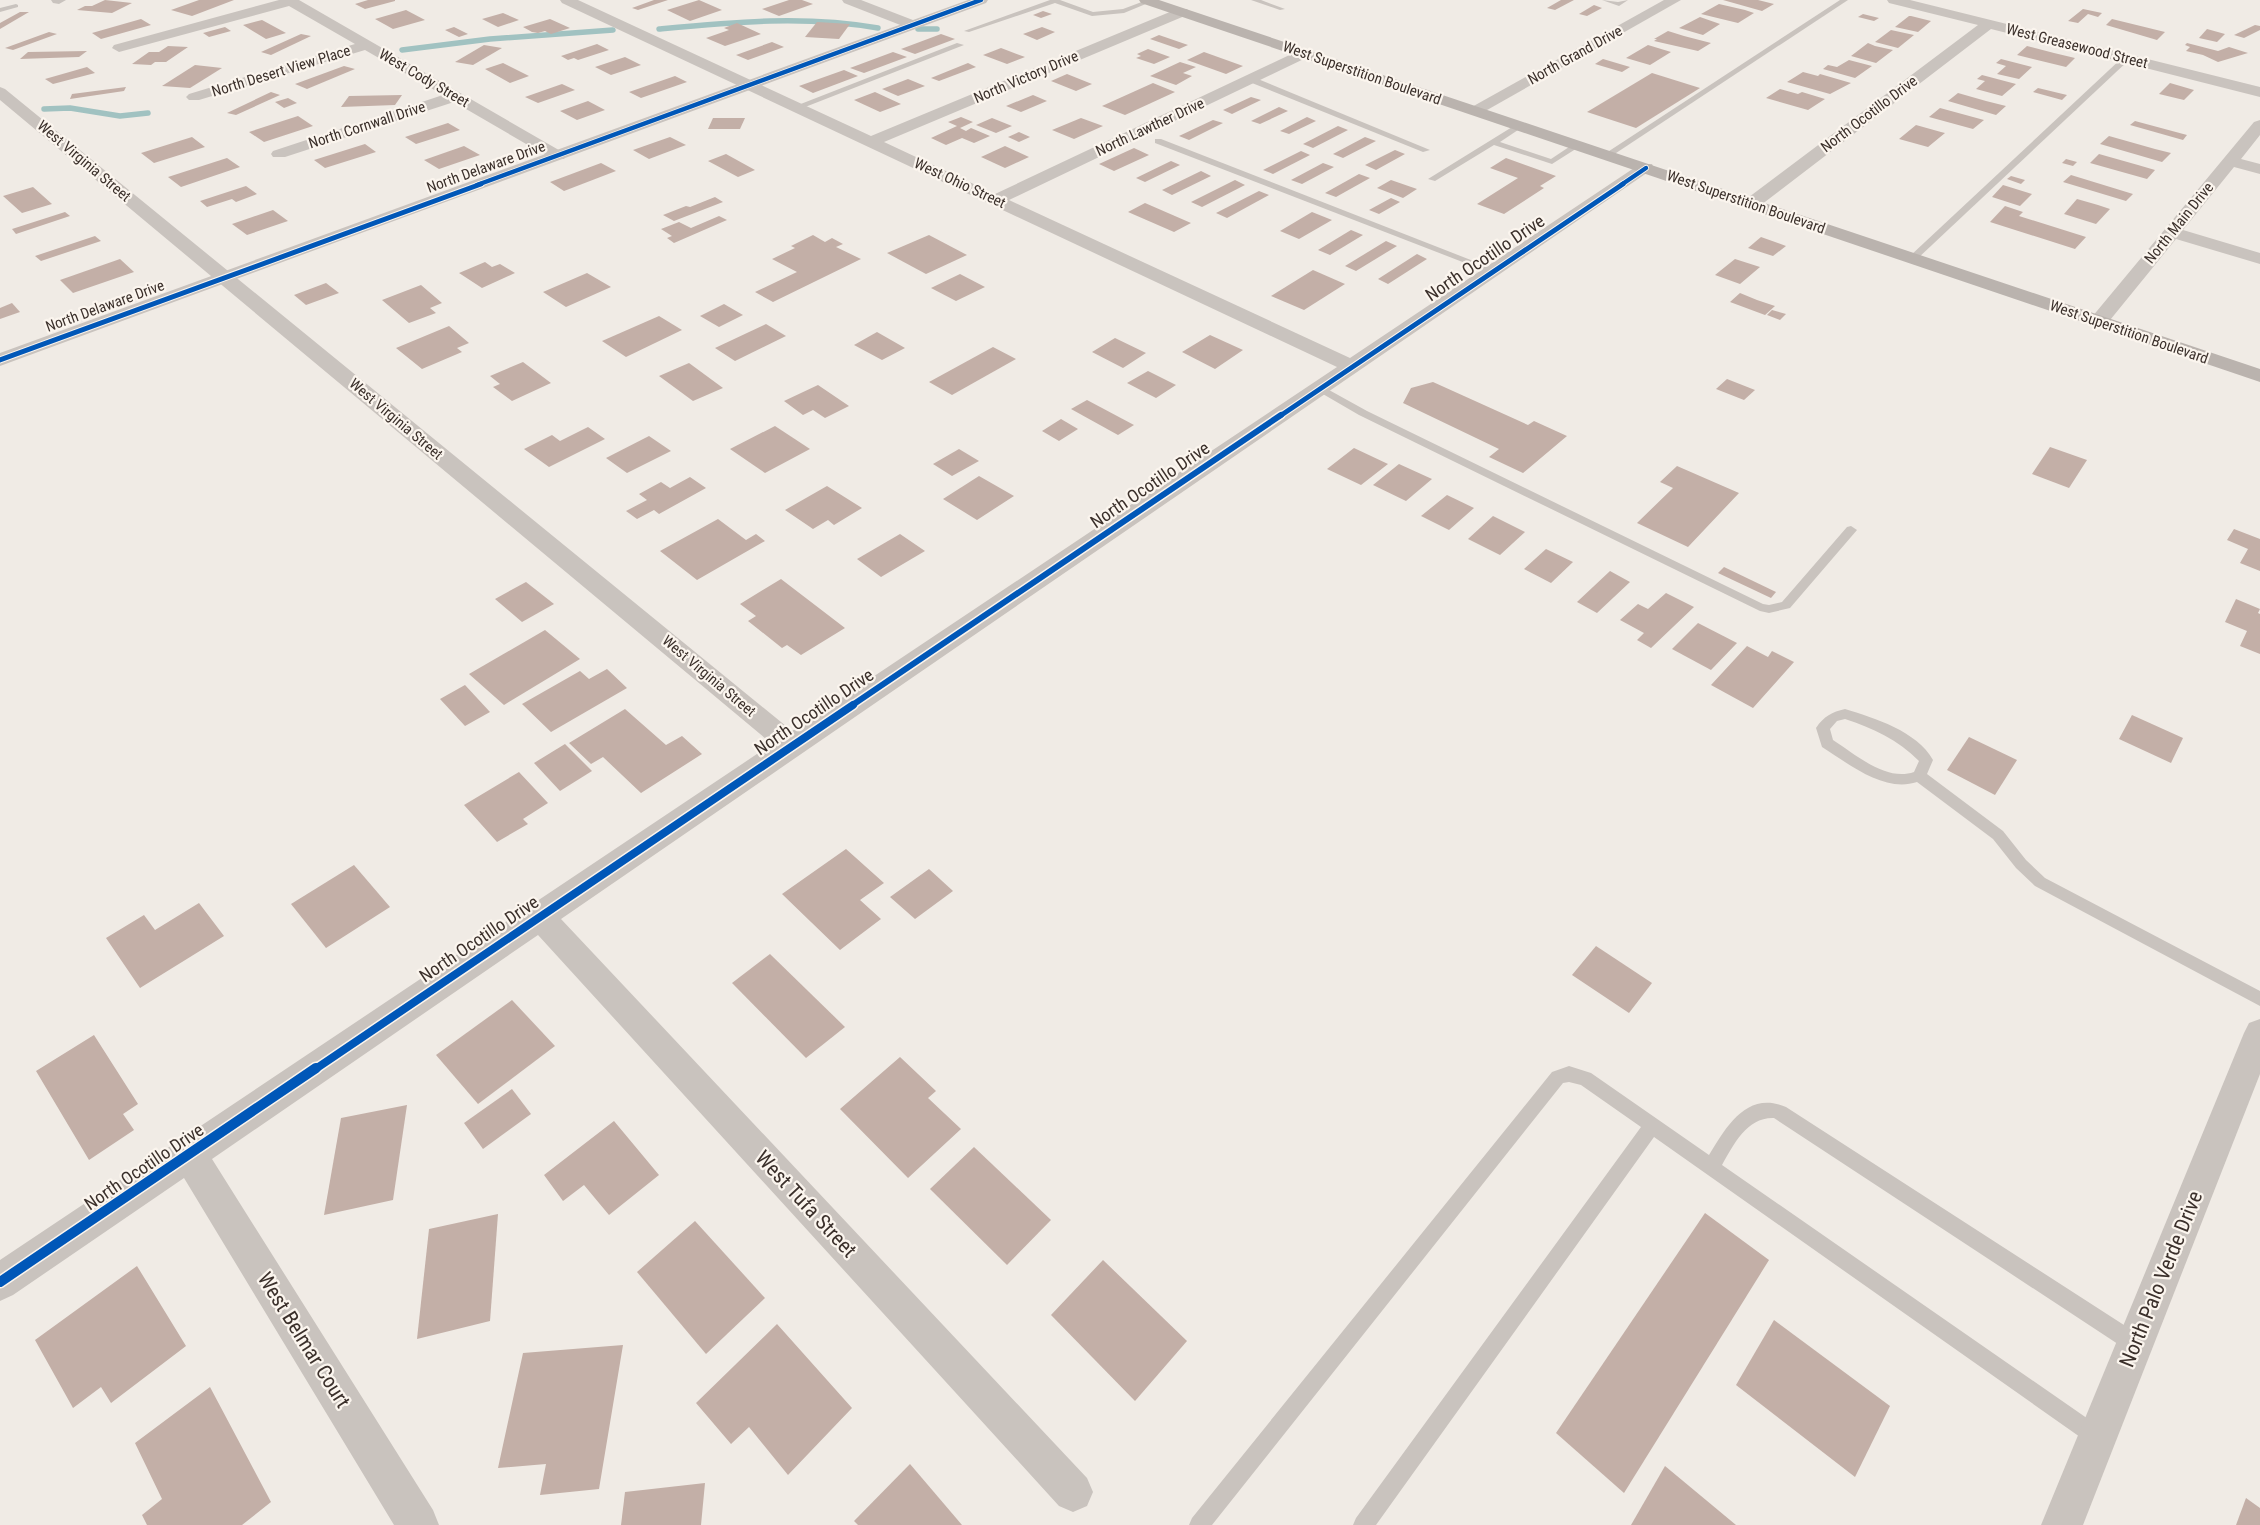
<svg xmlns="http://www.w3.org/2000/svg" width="2260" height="1525" font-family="'Roboto Condensed',sans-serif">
	<rect width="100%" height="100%" fill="#f0ebe5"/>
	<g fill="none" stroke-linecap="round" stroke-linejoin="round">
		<g stroke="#a1c2c1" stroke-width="5.5">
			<path d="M659,29c74,-7 145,-14 219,-1"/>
			<polyline points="918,29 937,29"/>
			<polyline points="402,50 490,39 613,30"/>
			<polyline points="44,109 70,108 120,116 148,113"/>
		</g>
	</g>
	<g fill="#c3afa7">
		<polygon points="105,0 132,3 112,13 77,10 85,6 92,6"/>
		<polygon points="199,0 234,0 192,16 171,10"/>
		<polygon points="368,0 395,0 395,1 365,9 355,4"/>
		<polygon points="654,0 668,0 638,10 632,8"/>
		<polygon points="699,0 722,10 690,21 667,10"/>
		<polygon points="789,0 802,0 813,4 779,16 762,9"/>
		<polygon points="1561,0 1574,0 1555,10 1547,8"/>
		<polygon points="1723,0 1758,0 1774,4 1762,11"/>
		<polygon points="1719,4 1745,10 1754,13 1738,23 1701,14"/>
		<polygon points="1594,5 1602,8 1587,16 1579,14"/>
		<polygon points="2083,9 2102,13 2098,17 2088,14 2078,23 2068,21"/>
		<polygon points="406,10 425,20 393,29 375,19"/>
		<polygon points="1043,11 1052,14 1041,18 1033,15"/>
		<polygon points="20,12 29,12 0,29 0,23"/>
		<polygon points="503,13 519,20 498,27 482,19"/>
		<polygon points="1863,14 1879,18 1874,21 1858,17"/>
		<polygon points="1909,16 1911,16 1931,21 1918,32 1895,27"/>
		<polygon points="1700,17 1720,24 1703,35 1679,28"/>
		<polygon points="141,19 151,25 101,39 92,33"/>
		<polygon points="550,19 570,28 551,34 545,31 538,33 532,32 523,27"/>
		<polygon points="2112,19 2165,32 2157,40 2106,25"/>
		<polygon points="262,20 286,33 266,39 243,25"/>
		<polygon points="817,22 850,24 839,39 805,37"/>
		<polygon points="737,23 761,34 725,46 706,38 729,30 724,28"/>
		<polygon points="2255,25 2260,26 2260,30 2244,38 2234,35"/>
		<polygon points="225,27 231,31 209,37 203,33"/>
		<polygon points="454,27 468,34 459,37 445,30"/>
		<polygon points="1042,27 1055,32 1037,40 1023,34"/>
		<polygon points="2207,29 2225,34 2217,42 2199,38"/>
		<polygon points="1891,30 1914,35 1898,48 1875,42"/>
		<polygon points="1668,31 1684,36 1711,43 1698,51 1654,41 1657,39 1654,39"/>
		<polygon points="49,32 57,34 13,50 5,48"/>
		<polygon points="301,34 311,36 271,55 261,52"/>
		<polygon points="941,34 955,39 915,54 901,49"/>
		<polygon points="1159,35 1188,45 1179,49 1150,39"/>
		<polygon points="772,42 784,47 748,60 736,55"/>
		<polygon points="1868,43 1875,46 1893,50 1876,63 1851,56"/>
		<polygon points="2187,43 2218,51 2229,47 2248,53 2218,62 2203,55 2186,51 2190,47 2185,45"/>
		<polygon points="597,44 609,50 578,60 574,58 568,60 561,56"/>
		<polygon points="484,45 502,48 473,65 455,62"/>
		<polygon points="1648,45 1671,52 1650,65 1626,58"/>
		<polygon points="168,46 188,47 166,62 155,62 151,65 132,64 149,52 159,52"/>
		<polygon points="2027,46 2054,53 2075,58 2066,67 2017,55"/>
		<polygon points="1001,48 1025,57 1007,64 983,55"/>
		<polygon points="1148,49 1170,57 1154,64 1136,58 1141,56 1137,54"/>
		<polygon points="87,51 79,57 20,59 28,52"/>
		<polygon points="893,52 907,57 864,73 850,68"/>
		<polygon points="1204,52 1243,66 1226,74 1187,60"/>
		<polygon points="625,57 641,65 611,75 595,67"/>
		<polygon points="1603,59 1630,67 1622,72 1595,64"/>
		<polygon points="2001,59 2032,67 2019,79 1997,74 2006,66 1996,63"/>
		<polygon points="1849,60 1872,66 1855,78 1823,69 1828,65 1837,67"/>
		<polygon points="1180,62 1196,67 1183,73 1192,76 1176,85 1150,76"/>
		<polygon points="503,63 529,76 510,83 485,69"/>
		<polygon points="968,63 976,67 939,81 931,78"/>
		<polygon points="195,65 222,68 190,88 162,86"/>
		<polygon points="344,66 355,69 307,89 295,84"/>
		<polygon points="87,67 95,73 53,84 45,79"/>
		<polygon points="844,70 858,76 813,93 799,86"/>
		<polygon points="1803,72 1818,76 1820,74 1851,83 1830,94 1787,82"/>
		<polygon points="1652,73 1700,88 1636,128 1587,112"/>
		<polygon points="1067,74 1092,84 1076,91 1051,81"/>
		<polygon points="1982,75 2016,84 2002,96 1976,89 1985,81 1977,79"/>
		<polygon points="675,76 687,82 641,98 629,92"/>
		<polygon points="908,79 925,86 898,96 882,89"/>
		<polygon points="1153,83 1175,92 1125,115 1102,106"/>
		<polygon points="2170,83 2194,90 2184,100 2159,94"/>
		<polygon points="562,84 575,90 538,103 525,97"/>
		<polygon points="126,87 124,91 70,99 72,94"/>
		<polygon points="2038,88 2067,95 2062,100 2033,92"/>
		<polygon points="1780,89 1798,94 1802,92 1825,99 1808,110 1766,98"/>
		<polygon points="271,92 280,95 236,115 227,113"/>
		<polygon points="875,92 901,104 880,112 854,100"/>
		<polygon points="1958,93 1986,101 2006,106 1996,115 1948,101"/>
		<polygon points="402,95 395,105 341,107 349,96"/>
		<polygon points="1033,95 1047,101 1021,112 1006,106"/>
		<polygon points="1251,97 1261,100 1232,114 1223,110"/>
		<polygon points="288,98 297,103 284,108 275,102"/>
		<polygon points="588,101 605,110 577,120 560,111"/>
		<polygon points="1279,107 1288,111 1260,124 1251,121"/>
		<polygon points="1940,108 1984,120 1973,129 1929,117"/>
		<polygon points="298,116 313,126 264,142 249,132"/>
		<polygon points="961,117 973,122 960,128 966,131 971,128 990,136 974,143 962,138 946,145 931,138 957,126 948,122"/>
		<polygon points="1307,117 1316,121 1289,134 1280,131"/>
		<polygon points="713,118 745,118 740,129 708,129"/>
		<polygon points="992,118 1012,126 996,133 976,125"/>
		<polygon points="1081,118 1103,126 1074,139 1052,130"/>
		<polygon points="1213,120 1223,123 1189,140 1179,136"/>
		<polygon points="2135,121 2187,135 2183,140 2130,125"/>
		<polygon points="448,123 460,130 416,144 405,137"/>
		<polygon points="1916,125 1941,132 1945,133 1928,147 1899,139"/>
		<polygon points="1338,126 1348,130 1313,148 1303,144"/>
		<polygon points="1019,132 1030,137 1019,142 1008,137"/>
		<polygon points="2109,136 2155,149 2171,153 2162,162 2100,144"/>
		<polygon points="192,137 205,147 154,163 141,153"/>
		<polygon points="670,137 686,145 649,159 633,150"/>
		<polygon points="1365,137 1376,141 1343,158 1333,154"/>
		<polygon points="365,144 376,152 325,168 314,160"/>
		<polygon points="464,146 480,155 439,169 424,160"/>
		<polygon points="1005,146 1029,157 1005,168 981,157"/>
		<polygon points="1134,148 1149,155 1114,171 1099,164"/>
		<polygon points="1395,150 1405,154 1376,170 1365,165"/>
		<polygon points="1301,151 1310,155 1273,174 1263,170"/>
		<polygon points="726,154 755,170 738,177 708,161"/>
		<polygon points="2099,154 2138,165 2155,170 2147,179 2090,163"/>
		<polygon points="227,158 240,167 181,187 168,177"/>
		<polygon points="1506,158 1556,176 1540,186 1544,188 1504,214 1477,204 1518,178 1490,168"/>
		<polygon points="2066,159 2077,162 2073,166 2062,163"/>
		<polygon points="1171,161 1180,165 1145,182 1136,178"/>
		<polygon points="601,163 616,171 564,191 550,182"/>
		<polygon points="1323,163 1334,167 1302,184 1291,180"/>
		<polygon points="1201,171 1211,176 1172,195 1162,190"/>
		<polygon points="1359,174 1370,178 1336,197 1325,193"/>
		<polygon points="2071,175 2133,194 2126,201 2063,182"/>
		<polygon points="2011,176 2025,180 2021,184 2007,179"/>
		<polygon points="1235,180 1245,185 1202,207 1191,202"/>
		<polygon points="1391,180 1417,189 1403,198 1377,188"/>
		<polygon points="2003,185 2032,194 2020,206 1992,197"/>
		<polygon points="246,186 257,194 236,202 232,199 207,207 200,201"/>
		<polygon points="33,187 52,204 22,213 3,196"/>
		<polygon points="1259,191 1269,195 1227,218 1216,213"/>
		<polygon points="715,197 723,202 674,221 663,215 686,206 690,207"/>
		<polygon points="1391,198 1400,202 1379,214 1369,210"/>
		<polygon points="2077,199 2098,205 2110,209 2096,224 2064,214"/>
		<polygon points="1145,203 1191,223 1174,232 1128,212"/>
		<polygon points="2005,206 2023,212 2019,216 2086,237 2075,249 1990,222"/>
		<polygon points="273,210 288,221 247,235 232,224"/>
		<polygon points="65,212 70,216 16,234 12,229"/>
		<polygon points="1312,212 1332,220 1299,239 1280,231"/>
		<polygon points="719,216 727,220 674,243 667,238 672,236 661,229 679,222 691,228"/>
		<polygon points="1351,230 1363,235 1330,255 1318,250"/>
		<polygon points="813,235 825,242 832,238 843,244 836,247 861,259 773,302 755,292 797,272 772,259 795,248 791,246"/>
		<polygon points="929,235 967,255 926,274 887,253"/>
		<polygon points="95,236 101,241 41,261 35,256"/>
		<polygon points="1761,237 1786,246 1773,256 1748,248"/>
		<polygon points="1386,241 1397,246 1356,271 1345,266"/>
		<polygon points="1417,254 1427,259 1388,284 1378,279"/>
		<polygon points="120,259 134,272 73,293 60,280"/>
		<polygon points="1735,259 1760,267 1740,284 1715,275"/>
		<polygon points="485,262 492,267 500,264 515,273 482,288 459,273"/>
		<polygon points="1313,270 1345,284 1304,310 1271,296"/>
		<polygon points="587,273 611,287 566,307 543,292"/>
		<polygon points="960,274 985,287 956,301 931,288"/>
		<polygon points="326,283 339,293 306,305 294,295"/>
		<polygon points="421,285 442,303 430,308 436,313 409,323 382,300"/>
		<polygon points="1740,293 1757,300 1775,306 1765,315 1730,302"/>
		<polygon points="12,303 20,312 0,319 0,308"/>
		<polygon points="724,304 743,315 719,327 700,316"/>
		<polygon points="1772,310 1786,314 1780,320 1767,315"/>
		<polygon points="659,316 682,330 626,357 602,341"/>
		<polygon points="766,324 786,336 735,361 715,348"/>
		<polygon points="449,326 469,343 457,348 462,352 422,369 396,348"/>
		<polygon points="877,332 905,348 882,360 854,345"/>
		<polygon points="1210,335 1243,350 1215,369 1182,352"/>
		<polygon points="1115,338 1146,353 1123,368 1092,352"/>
		<polygon points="993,347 1016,359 952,395 929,382"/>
		<polygon points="523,362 551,383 512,401 493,387 500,384 490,376"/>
		<polygon points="689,363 723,388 693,401 659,376"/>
		<polygon points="1148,371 1176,385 1156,398 1127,383"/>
		<polygon points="1727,379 1755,390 1744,400 1716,389"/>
		<polygon points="1433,382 1528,425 1534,421 1567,436 1523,473 1489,457 1499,449 1403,403 1411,388"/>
		<polygon points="818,385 849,406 825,418 813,410 803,415 784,401"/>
		<polygon points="1087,400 1134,425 1118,435 1071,409"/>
		<polygon points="1061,419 1078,429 1059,441 1042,431"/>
		<polygon points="775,426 810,449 765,473 730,449"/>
		<polygon points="588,427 605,439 549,467 524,449 552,435 560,441"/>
		<polygon points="649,436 671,451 627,473 606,458"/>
		<polygon points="2050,447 2087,460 2069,488 2032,474"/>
		<polygon points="1354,448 1388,464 1361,485 1327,469"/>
		<polygon points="959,449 979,461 952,476 933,464"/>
		<polygon points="1399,464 1432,479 1406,501 1373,485"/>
		<polygon points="1677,466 1739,493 1688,547 1637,523 1673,488 1660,482"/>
		<polygon points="979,476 1014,496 977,520 943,499"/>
		<polygon points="690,477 706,488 659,514 654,510 637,519 626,511 647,500 639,494 661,482 670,488"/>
		<polygon points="827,486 862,508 834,525 828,520 813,529 785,510"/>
		<polygon points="1447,495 1474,508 1449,530 1421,516"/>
		<polygon points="1493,516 1525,532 1500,555 1468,539"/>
		<polygon points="718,519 746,540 756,534 765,541 697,580 660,551"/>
		<polygon points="2234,529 2260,539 2260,571 2240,563 2248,549 2227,540"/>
		<polygon points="900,534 925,551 881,577 857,559"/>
		<polygon points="1546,549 1573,562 1551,583 1524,569"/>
		<polygon points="1724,567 1776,592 1771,598 1718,573"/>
		<polygon points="1610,571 1630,582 1597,613 1577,602"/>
		<polygon points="781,579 845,628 801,655 787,645 782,648 748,621 756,616 740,604"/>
		<polygon points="526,582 554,604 522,622 495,599"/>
		<polygon points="1666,593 1694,607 1651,648 1637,640 1644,633 1620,620 1638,604 1648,609"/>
		<polygon points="2236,599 2260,609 2258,613 2260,614 2260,654 2240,646 2247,631 2225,622"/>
		<polygon points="1698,623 1737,643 1711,670 1672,649"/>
		<polygon points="545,630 580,659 504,705 469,674"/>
		<polygon points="1747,646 1768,657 1772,651 1794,662 1753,708 1711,685"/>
		<polygon points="607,669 627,688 551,732 522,704 580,671 589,679"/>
		<polygon points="465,685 490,712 465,726 440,699"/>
		<polygon points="625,709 666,745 682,736 702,754 641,793 603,757 591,764 569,743"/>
		<polygon points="2132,715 2183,738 2171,763 2119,739"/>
		<polygon points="1969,737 2017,760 1995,795 1947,770"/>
		<polygon points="565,744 592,771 560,791 534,763"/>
		<polygon points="519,772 548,803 523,819 528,824 497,842 464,805"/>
		<polygon points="846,849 884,883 860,900 881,919 840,950 782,894"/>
		<polygon points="354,865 390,907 326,948 291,904"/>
		<polygon points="929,869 953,891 915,919 890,897"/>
		<polygon points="199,903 224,936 140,988 106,938 144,915 155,930"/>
		<polygon points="1596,946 1652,983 1629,1013 1572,975"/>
		<polygon points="770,954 845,1027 806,1058 732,983"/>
		<polygon points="512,1000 555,1046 478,1104 436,1055"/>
		<polygon points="94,1035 138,1104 123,1114 134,1130 89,1160 36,1071"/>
		<polygon points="900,1057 936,1091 928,1098 961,1129 908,1178 840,1109"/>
		<polygon points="512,1089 531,1114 483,1149 464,1123"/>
		<polygon points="407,1105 393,1200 324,1215 341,1118"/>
		<polygon points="614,1121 659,1175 609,1215 584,1185 563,1201 544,1175"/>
		<polygon points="974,1147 1051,1220 1007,1265 930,1189"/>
		<polygon points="1705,1213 1769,1260 1624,1493 1556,1433"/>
		<polygon points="498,1214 490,1321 417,1339 429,1229"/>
		<polygon points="695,1221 765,1298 706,1354 637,1272"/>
		<polygon points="1103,1260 1187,1341 1135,1401 1051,1315"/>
		<polygon points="137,1266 186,1346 111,1403 101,1387 73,1408 35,1340"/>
		<polygon points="1774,1320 1890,1406 1855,1477 1736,1385"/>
		<polygon points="777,1324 852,1408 788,1475 749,1427 731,1444 696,1403"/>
		<polygon points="623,1345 599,1489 540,1495 546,1464 498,1468 523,1353"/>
		<polygon points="210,1387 271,1502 242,1525 147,1525 142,1515 162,1499 135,1443"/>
		<polygon points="910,1464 962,1525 858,1525 854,1521"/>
		<polygon points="1665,1466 1736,1525 1631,1525"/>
		<polygon points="705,1483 701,1525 621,1525 625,1492"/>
		<polygon points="2246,1498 2260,1508 2260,1525 2236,1525"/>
	</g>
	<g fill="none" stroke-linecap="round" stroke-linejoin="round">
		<g fill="#c9c3be" fill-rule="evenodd">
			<polygon points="1050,0 1060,0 1093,12 1123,9 1147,0 1153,1 1124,13 1092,16 1055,3 969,32 964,31"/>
			<polygon points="1251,0 1261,0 1285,9 1280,10"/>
			<polygon points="1602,0 1618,2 1628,0 1619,6"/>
			<polygon points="1840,0 1848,0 1610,157 1603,155"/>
			<polygon points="16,4 18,5 18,7 0,12 0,8"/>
			<polygon points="957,43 964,45 800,109 793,107"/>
			<polygon points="2123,57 2130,59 1916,260 1910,260 1910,256"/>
			<polygon points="1247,77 1253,77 1430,150 1423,152 1247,81"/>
			<polygon points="1517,124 1524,126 1500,142 1551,159 1575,143 1582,145 1552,164 1494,145 1435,181 1428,179"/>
			<polygon points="1155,139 1161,139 1499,271 1491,273 1155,143"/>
			<polygon points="1320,385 1367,411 1763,604 1769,605 1782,602 1847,527 1851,526 1857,530 1790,608 1769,613 1760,611 1359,415 1316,390 1316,386"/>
			<path d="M1845,709c29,9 72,22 88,51l-6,14 76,57 23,29 19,18 215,113v15l-225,-120 -19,-18 -23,-29 -76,-57c-33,11 -68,-18 -95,-35l-6,-19c8,-12 16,-16 29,-19zM1845,719c28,9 53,21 74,42l-5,11c-28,10 -59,-18 -81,-32l-3,-11 7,-8z"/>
			<path d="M1569,1066l22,7 118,82c17,-28 38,-65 77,-48l355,229 3,7 -3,7 -7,3 -7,-3 -353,-232c-27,-1 -40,26 -52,47l382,265 3,7 -3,7 -7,3 -7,-3 -436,-307 -278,388h-23l3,-7 285,-391 -60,-42 -12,-3 -6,1 -351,442h-23l3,-7 360,-446z"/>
		</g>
		<g fill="#c9c3be" fill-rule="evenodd">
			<polygon points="51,0 66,0 59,4 53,3"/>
			<polygon points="279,0 299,0 564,153 566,156 564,159 552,159 454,102 285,157 273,157 271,154 273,151 443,95 365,50 199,100 189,100 186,97 189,94 355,44 289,6 119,52 112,48 114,45"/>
			<polygon points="560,0 578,0 871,136 1177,9 1187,9 1189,12 1187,15 884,142 995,194 1300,50 1310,50 1312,53 1310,56 1009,200 1350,358 1640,164 1652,164 1654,168 561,919 1087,1478 1093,1492 1087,1506 1073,1512 1059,1506 538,935 212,1159 433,1510 439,1525 394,1525 184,1178 13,1295 0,1301 0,1260 772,744 0,100 0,87 5,89 792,731 1337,367 562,3"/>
			<polygon points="842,0 861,0 918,22 920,25 918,28 908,28 844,3"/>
			<polygon points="1664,0 1681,0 1480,114 1470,114 1467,111 1470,108"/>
			<polygon points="1887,0 1910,0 2260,87 2260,97 1991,29 1757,208 1745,208 1742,204 1745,200 1978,25 1889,3"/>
			<polygon points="2260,120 2260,135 2241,159 2260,164 2260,174 2234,167 2183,230 2260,253 2260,264 2176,239 2106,325 2099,327 2092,325 2089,321 2092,317 2254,122"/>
			<polygon points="2260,1019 2260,1074 2083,1525 2041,1525 2244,1033 2249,1023"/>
		</g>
		<polygon fill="#c9c3be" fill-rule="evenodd" points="968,0 988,0 986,3 0,366 0,353"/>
		<polygon fill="#bab3ae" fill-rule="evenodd" points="1139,0 1159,0 2260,369 2260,382 1141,3"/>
		<g stroke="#fbf5ee" stroke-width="6">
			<g id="cycleway-far4">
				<polyline points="477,185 981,0"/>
				<polyline points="1621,185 1646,168"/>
			</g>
		</g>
		<g stroke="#fbf5ee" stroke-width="7">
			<g id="cycleway-far3">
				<polyline points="0,360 481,184"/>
				<polyline points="1280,416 1623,184"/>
			</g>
		</g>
		<g stroke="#fbf5ee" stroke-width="9">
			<polyline id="cycleway-far2" points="851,706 1281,415"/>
		</g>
		<g stroke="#fbf5ee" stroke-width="11">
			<polyline id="cycleway-far1" points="314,1070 853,705"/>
		</g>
		<g stroke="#fbf5ee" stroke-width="13">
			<polyline id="cycleway" points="0,1282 316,1068"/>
		</g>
		<use href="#cycleway-far4" stroke="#0057b8" stroke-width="4.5"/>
		<use href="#cycleway-far3" stroke="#0057b8" stroke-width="5"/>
		<use href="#cycleway-far2" stroke="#0057b8" stroke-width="6"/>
		<use href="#cycleway-far1" stroke="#0057b8" stroke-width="8"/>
		<use href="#cycleway" stroke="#0057b8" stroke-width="10"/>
	</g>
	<g text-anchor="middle" stroke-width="4.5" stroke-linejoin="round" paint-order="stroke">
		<g font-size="15" fill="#3b302b" stroke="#fbf5ee">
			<text transform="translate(2077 46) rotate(14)" y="5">West Greasewood Street</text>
			<text transform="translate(1575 55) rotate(-29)" y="5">North Grand Drive</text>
			<text transform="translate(281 71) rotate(-17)" y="5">North Desert View Place</text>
			<text transform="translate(1362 73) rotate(19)" y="5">West Superstition Boulevard</text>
			<text transform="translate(1026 77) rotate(-23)" y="5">North Victory Drive</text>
			<text transform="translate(424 78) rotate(30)" y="5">West Cody Street</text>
			<text transform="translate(1869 114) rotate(-37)" y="5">North Ocotillo Drive</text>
			<text transform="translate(367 125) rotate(-18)" y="5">North Cornwall Drive</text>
			<text transform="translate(1150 127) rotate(-25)" y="5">North Lawther Drive</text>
			<text transform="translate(84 161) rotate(40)" y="5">West Virginia Street</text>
			<text transform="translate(486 167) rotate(-20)" y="5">North Delaware Drive</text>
			<text transform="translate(960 183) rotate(25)" y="5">West Ohio Street</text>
			<text transform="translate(1746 202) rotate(19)" y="5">West Superstition Boulevard</text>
			<text transform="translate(2179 223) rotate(-51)" y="5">North Main Drive</text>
			<text transform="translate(105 306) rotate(-20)" y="5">North Delaware Drive</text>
			<text transform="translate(2129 332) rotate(19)" y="5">West Superstition Boulevard</text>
			<text transform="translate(396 419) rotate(40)" y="5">West Virginia Street</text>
			<text transform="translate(709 676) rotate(40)" y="5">West Virginia Street</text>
		</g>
		<g font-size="18" fill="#3b302b" stroke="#fbf5ee">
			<text transform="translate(1485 258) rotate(-34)" y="6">North Ocotillo Drive</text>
			<text transform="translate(1150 485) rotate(-34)" y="6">North Ocotillo Drive</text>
			<text transform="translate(814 712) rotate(-34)" y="6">North Ocotillo Drive</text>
			<text transform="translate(479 939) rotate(-34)" y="6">North Ocotillo Drive</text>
			<text transform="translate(144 1167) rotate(-34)" y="6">North Ocotillo Drive</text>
		</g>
		<g font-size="21" fill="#3b302b" stroke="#fbf5ee">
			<text transform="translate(806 1204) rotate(47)" y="7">West Tufa Street</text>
			<text transform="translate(2161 1279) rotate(-68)" y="7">North Palo Verde Drive</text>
			<text transform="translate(304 1340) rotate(58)" y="7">West Belmar Court</text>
		</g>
	</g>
</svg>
